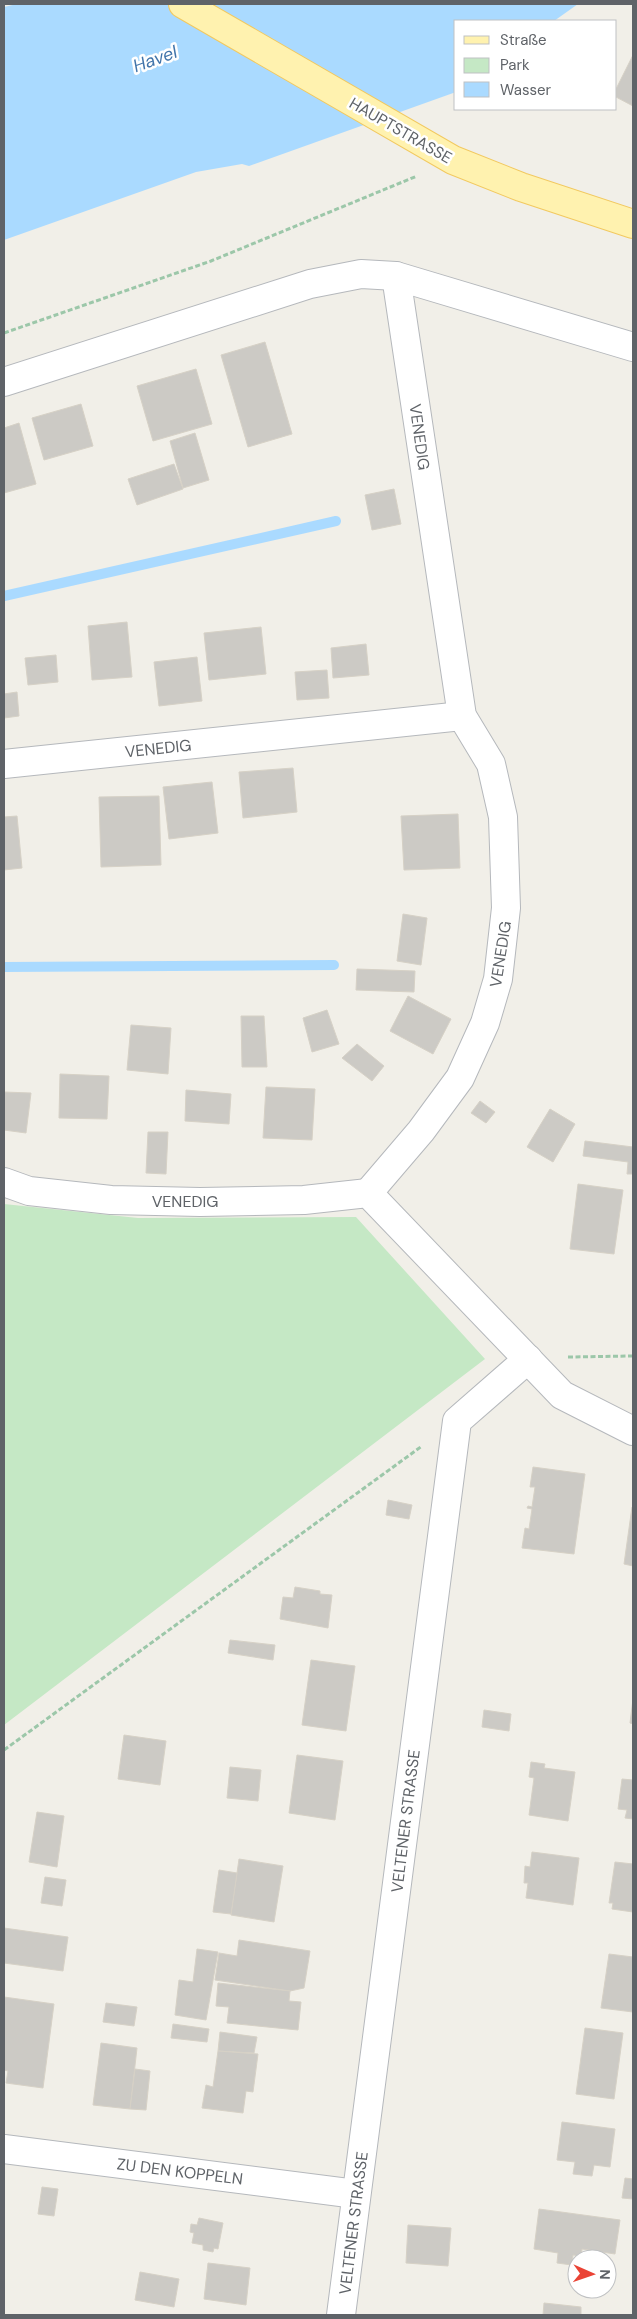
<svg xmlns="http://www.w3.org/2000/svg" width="637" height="2319" font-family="'DM Sans',sans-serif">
	<rect width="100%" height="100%" fill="#f1efe8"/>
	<polygon fill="#c5e8c5" points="4,1204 138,1218 356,1217 485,1359 4,1725"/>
	<polygon fill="#aadaff" points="17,4 578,4 554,21 456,21 456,92 249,166 242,164 196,172 4,240 4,7"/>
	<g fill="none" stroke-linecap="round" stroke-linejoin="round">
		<g stroke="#aadaff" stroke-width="10">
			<polyline points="4,596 336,521"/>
			<polyline points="4,967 334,965"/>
		</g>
	</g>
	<g fill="#cccac5" stroke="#d6d1c6">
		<polygon points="633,55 633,106 616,97 616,89"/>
		<polygon points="265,342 292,434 248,447 221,355"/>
		<polygon points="196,369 212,424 153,441 137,386"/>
		<polygon points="81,404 93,446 44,460 32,418"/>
		<polygon points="19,423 36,484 4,493 4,428"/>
		<polygon points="195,433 209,480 183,488 170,441"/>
		<polygon points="174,464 183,489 137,505 128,479"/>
		<polygon points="394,489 401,524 372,530 365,495"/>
		<polygon points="127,622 132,677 92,680 88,626"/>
		<polygon points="261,627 266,674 209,680 204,633"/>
		<polygon points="366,644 369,675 333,678 331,648"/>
		<polygon points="56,655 58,682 28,685 25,658"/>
		<polygon points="197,657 202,701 159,706 154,662"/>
		<polygon points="327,670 329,698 297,700 295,672"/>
		<polygon points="17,692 19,716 4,718 4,694"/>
		<polygon points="293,768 297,812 243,818 239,772"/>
		<polygon points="212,782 218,833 169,839 163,787"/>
		<polygon points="159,796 161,865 101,867 99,797"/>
		<polygon points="458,814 460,868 404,870 401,816"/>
		<polygon points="17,816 22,868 4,870 4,817"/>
		<polygon points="403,914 427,918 421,965 397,961"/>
		<polygon points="357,969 415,971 414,992 356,990"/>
		<polygon points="408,996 451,1019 433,1054 390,1031"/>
		<polygon points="327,1010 339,1044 312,1052 303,1018"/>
		<polygon points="241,1016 264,1016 267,1067 242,1067"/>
		<polygon points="131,1025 171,1028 168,1074 127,1070"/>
		<polygon points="357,1044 384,1066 372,1081 342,1058"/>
		<polygon points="60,1074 109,1076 107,1119 59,1118"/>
		<polygon points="266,1087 315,1089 312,1140 263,1138"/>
		<polygon points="186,1090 231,1094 229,1124 185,1121"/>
		<polygon points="4,1092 31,1093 26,1133 4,1130"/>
		<polygon points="480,1101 495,1112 486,1123 471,1113"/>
		<polygon points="550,1109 575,1124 553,1162 527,1147"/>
		<polygon points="148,1132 168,1132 166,1174 146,1173"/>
		<polygon points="585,1141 633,1147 633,1174 627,1174 628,1162 583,1156"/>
		<polygon points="578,1184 623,1190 614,1254 570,1249"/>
		<polygon points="533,1467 585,1474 574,1554 522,1548 525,1528 529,1529 532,1509 527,1508 528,1506 532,1507 535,1487 530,1487"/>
		<polygon points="388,1500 412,1505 409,1519 386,1515"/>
		<polygon points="632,1507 633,1508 633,1566 624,1564"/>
		<polygon points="295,1587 320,1591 320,1594 332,1595 328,1628 280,1619 283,1597 293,1598"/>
		<polygon points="230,1640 275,1645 273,1660 228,1653"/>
		<polygon points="311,1660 355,1666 346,1731 302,1725"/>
		<polygon points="633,1699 633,1724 630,1723"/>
		<polygon points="484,1710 511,1714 509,1731 482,1727"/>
		<polygon points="124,1735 166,1741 160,1785 118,1779"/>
		<polygon points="297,1755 343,1761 335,1820 289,1813"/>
		<polygon points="531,1762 545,1764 544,1768 575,1772 568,1821 529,1815 534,1778 529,1777"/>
		<polygon points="230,1767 261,1770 258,1801 227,1798"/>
		<polygon points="622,1779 633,1780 633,1819 625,1818 627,1810 618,1809"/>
		<polygon points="37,1812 64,1816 57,1867 29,1862"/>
		<polygon points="532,1852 579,1858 573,1905 526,1898 528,1883 524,1883 525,1866 530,1867"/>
		<polygon points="239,1859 283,1866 274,1922 231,1915"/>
		<polygon points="615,1862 633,1864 633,1912 612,1909 613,1903 609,1903"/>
		<polygon points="219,1870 237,1873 231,1914 213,1912"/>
		<polygon points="45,1877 66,1880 62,1906 41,1903"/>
		<polygon points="4,1928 68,1937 63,1971 4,1963"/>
		<polygon points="239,1940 310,1951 304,1988 290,1991 215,1980 219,1953 237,1956"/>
		<polygon points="197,1949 218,1952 206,2020 175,2015 179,1980 193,1982"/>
		<polygon points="609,1954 633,1957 633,2012 601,2008"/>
		<polygon points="218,1983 290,1991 289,2001 301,2002 298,2030 227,2023 229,2007 216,2006"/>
		<polygon points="4,1997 54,2004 43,2088 6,2083 8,2071 4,2070"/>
		<polygon points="106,2003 137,2007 134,2026 103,2022"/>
		<polygon points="173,2024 209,2029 207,2042 171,2038"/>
		<polygon points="585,2028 623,2033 614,2099 576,2094"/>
		<polygon points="220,2032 257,2037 254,2053 218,2051"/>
		<polygon points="101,2043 137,2048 130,2109 93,2105"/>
		<polygon points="218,2051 258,2054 253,2092 246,2091 243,2113 202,2108 206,2085 213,2087"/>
		<polygon points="135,2069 150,2071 146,2110 130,2109"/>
		<polygon points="562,2122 615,2129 610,2167 594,2165 592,2176 573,2174 575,2162 557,2160"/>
		<polygon points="625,2178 633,2179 633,2199 622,2198"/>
		<polygon points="42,2187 58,2189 54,2216 38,2214"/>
		<polygon points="539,2209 620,2220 615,2254 582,2249 581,2256 573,2255 572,2265 557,2263 558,2253 534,2249"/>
		<polygon points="199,2218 223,2223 218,2249 214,2248 213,2252 203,2250 203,2245 192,2243 194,2233 190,2232 191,2224 197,2225"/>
		<polygon points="408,2225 451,2228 448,2266 406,2263"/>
		<polygon points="208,2263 250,2268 246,2305 204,2299"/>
		<polygon points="140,2272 179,2279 174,2307 135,2300"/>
		<polygon points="544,2303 581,2307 581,2315 543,2315"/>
	</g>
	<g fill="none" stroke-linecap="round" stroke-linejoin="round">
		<g stroke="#b5b8bc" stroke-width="30">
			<g id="minor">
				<polyline points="4,382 310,284 361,274 396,276 633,347"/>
				<polyline points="4,764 462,716"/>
				<polyline points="4,1182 29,1191 111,1200 200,1202 304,1200 368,1193 562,1395 633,1431"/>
				<polyline points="368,1193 421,1131 460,1078 485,1023 498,979 506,908 503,817 491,764 462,716 396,276"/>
				<polyline points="4,2149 356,2194"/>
				<polyline points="341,2315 457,1421 528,1359"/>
			</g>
		</g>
		<g stroke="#f2c960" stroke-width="30">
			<polyline id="major" points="183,4 453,160 521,187 633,224"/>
		</g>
		<g stroke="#9cc7a9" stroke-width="3" stroke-dasharray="5 2.5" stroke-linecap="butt">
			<polyline points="4,333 211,261 417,176"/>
			<polyline points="568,1357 633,1356"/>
			<polyline points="4,1750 422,1446"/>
		</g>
		<use href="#minor" stroke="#fff" stroke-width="28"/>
		<use href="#major" stroke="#fff2af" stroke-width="28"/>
	</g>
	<g text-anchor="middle" stroke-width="5" stroke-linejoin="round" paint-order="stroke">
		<g font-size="16" fill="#5f6368" stroke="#fff">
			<text transform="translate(401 130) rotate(30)" y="6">HAUPTSTRASSE</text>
			<text transform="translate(420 437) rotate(82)" y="6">VENEDIG</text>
			<text transform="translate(158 748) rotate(-6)" y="6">VENEDIG</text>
			<text transform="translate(500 954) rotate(-81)" y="6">VENEDIG</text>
			<text x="185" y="1207">VENEDIG</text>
			<text transform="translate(405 1821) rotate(-83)" y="6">VELTENER STRASSE</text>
			<text transform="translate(180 2171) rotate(7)" y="6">ZU DEN KOPPELN</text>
			<text transform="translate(353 2223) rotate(-83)" y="6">VELTENER STRASSE</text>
		</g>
		<g font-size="18" font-style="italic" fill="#4174aa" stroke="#fff">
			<text transform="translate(155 59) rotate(-20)" y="6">Havel</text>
		</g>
	</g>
	<rect width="637" height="2319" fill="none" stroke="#5f6368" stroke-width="10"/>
	<rect x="454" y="20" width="162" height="90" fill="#ffffff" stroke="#bfc1c3"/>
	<rect x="464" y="36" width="25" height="8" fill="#fff2af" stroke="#bfc1c3"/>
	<text x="500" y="45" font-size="15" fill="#5f6368">Straße</text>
	<rect x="464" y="58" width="25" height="15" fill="#c5e8c5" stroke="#bfc1c3"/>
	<text x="500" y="70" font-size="15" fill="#5f6368">Park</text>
	<rect x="464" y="82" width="25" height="15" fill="#aadaff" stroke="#bfc1c3"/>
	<text x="500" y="95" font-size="15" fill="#5f6368">Wasser</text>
	<g transform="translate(592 2274) rotate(92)"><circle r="24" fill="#ffffff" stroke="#bfc1c3"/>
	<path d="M0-4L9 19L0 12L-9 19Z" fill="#ea4335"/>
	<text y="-8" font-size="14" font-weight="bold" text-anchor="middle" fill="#5f6368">N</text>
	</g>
</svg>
